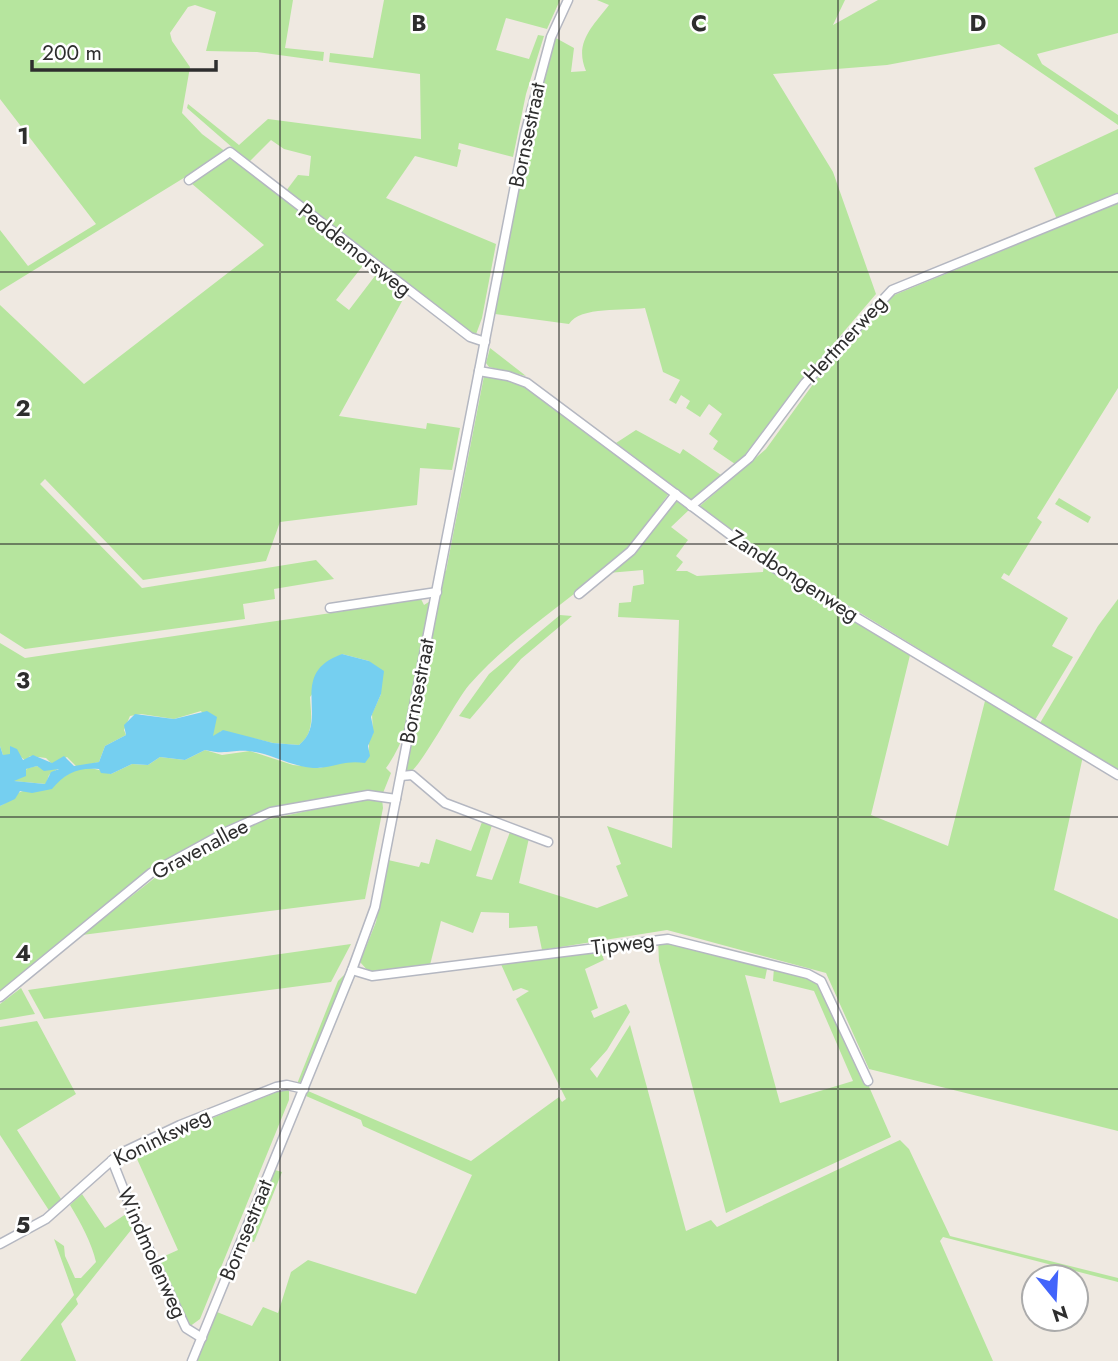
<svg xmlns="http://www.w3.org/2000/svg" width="1118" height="1361" font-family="Jost,sans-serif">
	<rect width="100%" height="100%" fill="#efe9e1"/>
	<g fill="#b6e59e">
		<polygon points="0,0 293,0 285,48 324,52 323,61 257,52 206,51 216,12 195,5 188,7 170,33 172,41 190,67 182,113 202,134 226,152 0,291 0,230 28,266 96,224 0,99"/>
		<polygon points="384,0 560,0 547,29 506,18 496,50 529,59 538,35 544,36 526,94 513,157 459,143 458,149 461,150 457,167 415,156 386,198 496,244 482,318 475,337 286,191 298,175 309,176 311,156 284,149 271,140 249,162 187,108 188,104 239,145 268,119 421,139 420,74 329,62 330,53 373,58"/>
		<path d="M597,0h248l-12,25 45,-25h240v33l-81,21 5,10 76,51v10l-119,-81 -112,21 -114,9 60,98 43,122 -82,96 -43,60 -16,14 -22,-15 5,-8 -9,-7 13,-20 -13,-10 -9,13 -14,-9 4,-7 -9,-6 -5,9 -7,-4 11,-20 -17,-8 -18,-64c-20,3 -65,-2 -76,16l-74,-10 34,-180 25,-97 20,11 -3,24 15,-1c-12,-28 6,-44 23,-66z"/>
		<polygon points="1118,129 1118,195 1057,219 1034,168"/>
		<polygon points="232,157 365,263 336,300 349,310 378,272 406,294 339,416 426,429 427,423 460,428 452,470 420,468 417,505 280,522 266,561 143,580 45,479 40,484 142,588 316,560 334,579 274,589 275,599 243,604 245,619 25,649 0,633 0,305 84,384 264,245 191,183"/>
		<polygon points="1118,203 1118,388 1037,518 1042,522 1009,576 1004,573 1001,578 1068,618 1052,646 1073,657 1035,720 759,551 700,506 766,449 827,365 887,298"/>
		<polygon points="490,348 526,376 489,367 486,363"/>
		<path d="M489,375l30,4 151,113c-18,25 -35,50 -58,71 -47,41 -102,75 -143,122 -15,18 -47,81 -60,88l-4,-2 37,-200h4l38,-195z"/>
		<polygon points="636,430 680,454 683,449 721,475 691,500 616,443"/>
		<polygon points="677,498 691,508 671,527 688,540 676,556 683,562 676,571 687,571 697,576 763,572 764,565 796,587 911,651 871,815 948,846 986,697 1083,756 1054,890 1118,919 1118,1131 869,1069 826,973 667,930 542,950 537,926 509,928 509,913 481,912 473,933 441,921 430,965 370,973 360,962 376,922 388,860 419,867 421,862 429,864 436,839 471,851 482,822 492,825 476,876 492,880 510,832 529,838 519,883 597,908 628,896 616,866 621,864 607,826 672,848 679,620 618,617 619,603 631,602 633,586 644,584 643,570 608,573"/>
		<polygon points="1059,498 1091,517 1088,523 1055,504"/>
		<path d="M420,597l4,8 8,-5c-9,50 -15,127 -46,168l5,5 -8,20 -16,-2 -98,19 -114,58 -155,127v-189c8,-3 15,-13 23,-15 8,-2 14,2 21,-2 29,-14 29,-30 67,-15l21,-10 16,1 12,-8 25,3 20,-10 17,5 28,-4 43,14 27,3 49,-16v-12l4,-6 -1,-20 9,-20 -12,-33 -27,-7 -32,43c1,18 5,36 -11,48l-26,-2 -52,-12 -3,5h-5v-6l-12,-19 -27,8 -33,-5 -11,2 -6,14 2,5 -21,11 -6,16 -22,5 -10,-10 -15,7 -6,-6 -16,-2 -4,5 -14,-11 -2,5h-7l-3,-9v-103l25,15 313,-46z"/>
		<polygon points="1118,599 1118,770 1040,723 1098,626"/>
		<polygon points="560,615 572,616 521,659 470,719 459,716 489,674"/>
		<polygon points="37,766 42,769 59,768 49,775 46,784 13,781 28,768"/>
		<polygon points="369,798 382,799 383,808 365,899 82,935 161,873 260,821"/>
		<polygon points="658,940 768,964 765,979 745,975 780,1103 853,1081 814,991 773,981 774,967 807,975 826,988 891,1137 726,1213 659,961"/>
		<polygon points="351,944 331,982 44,1019 28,990"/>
		<polygon points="600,948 604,960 585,969 598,1008 591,1011 594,1018 626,1004 630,1012 607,1050 590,1069 597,1078 630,1025 686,1231 711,1220 717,1227 900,1140 909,1149 950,1236 1118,1278 1118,1282 943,1237 940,1241 993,1361 197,1361 217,1312 252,1326 263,1307 278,1313 291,1272 308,1260 416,1294 472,1175 363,1126 361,1120 306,1096 308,1091 471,1161 559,1097 562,1102 566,1099 516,999 529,991 521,988 513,991 500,962"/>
		<polygon points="349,970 303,1081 297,1084 338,981"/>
		<polygon points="21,988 35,1014 0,1020 0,1004"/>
		<polygon points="37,1021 76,1094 17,1130 63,1202 50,1212 0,1135 0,1027"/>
		<polygon points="289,1087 289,1100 200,1319 189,1327 158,1259 178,1250 133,1150"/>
		<polygon points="275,1170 282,1172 254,1242 247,1240"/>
		<path d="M82,1194l23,34 24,-16 6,13 -59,74 2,5 -17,20 15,37h-56l54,-66 -20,-56 10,7 1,10 10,22h6l15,-16c-4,-18 -15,-39 -26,-57z"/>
	</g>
	<path fill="#75cff0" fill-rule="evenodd" d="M342,654l27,7 15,10 -3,23 -10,23 3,15 -6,14 2,10 -5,7c-21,-3 -28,4 -48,5 -25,0 -45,-15 -69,-17 -19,-1 -22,4 -43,-1l-20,10 -25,-3 -12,8 -16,-1 -21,10 -10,-1 -2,-4c-21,-2 -34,4 -47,20l-20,4 -12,-2 -5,8 -15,7v-60l3,9 7,-1v-8l7,3 6,11 10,-5 19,8 12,-7 10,10 25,-4 6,-16 21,-11 -2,-10 11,-11 39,5 33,-8 10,6 -4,19 10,-6 50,13 26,2c32,-25 -13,-71 43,-91zM37,766l7,5 15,-2 -8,3 -6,12 -31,-3 12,-5v-7z"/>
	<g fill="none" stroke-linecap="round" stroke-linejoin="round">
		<g stroke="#b4b7c1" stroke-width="11">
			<g id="minor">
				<polyline points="189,180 230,152 470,337 485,342"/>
				<polyline points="479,371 508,376 527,383 776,569 1118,775"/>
				<polyline points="691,506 749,458 805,383 892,290 1118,198"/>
				<polyline points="579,594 631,551 676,494"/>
				<polyline points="330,608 437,592"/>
				<polyline points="401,776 412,775 445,803 548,842"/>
				<polyline points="352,970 372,976 668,939 808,974 821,981 868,1081"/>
				<polyline points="0,997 151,873 226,832 271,812 368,795 396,799"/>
				<polyline points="112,1160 138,1226 186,1328 202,1338"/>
				<polyline points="0,1244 46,1219 119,1154 180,1125 276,1087 287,1085 304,1089"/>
				<polyline points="192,1361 352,970 375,907 525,134 551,37 568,0"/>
			</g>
		</g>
		<use href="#minor" stroke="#fff" stroke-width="8"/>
	</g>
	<path fill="none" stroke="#2e2e2e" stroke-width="2" stroke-opacity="0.55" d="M280,0v1361M559,0v1361M838,0v1361M0,272h1118M0,544h1118M0,817h1118M0,1089h1118"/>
	<g text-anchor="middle" stroke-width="5" stroke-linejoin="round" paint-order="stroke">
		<g font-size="21" fill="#2e2e2e" stroke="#fff">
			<text transform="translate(527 135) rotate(-78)" y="7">Bornsestraat</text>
			<text transform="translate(355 250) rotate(38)" y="7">Peddemorsweg</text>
			<text transform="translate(845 339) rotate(-47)" y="7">Hertmerweg</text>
			<text transform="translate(794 576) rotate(33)" y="7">Zandbongenweg</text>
			<text transform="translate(417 691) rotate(-79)" y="7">Bornsestraat</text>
			<text transform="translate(200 849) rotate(-28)" y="7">Gravenallee</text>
			<text transform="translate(623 944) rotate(-7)" y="7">Tipweg</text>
			<text transform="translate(162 1137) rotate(-26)" y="7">Koninksweg</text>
			<text transform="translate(246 1230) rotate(-68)" y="7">Bornsestraat</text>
			<text transform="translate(152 1253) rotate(66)" y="7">Windmolenweg</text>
		</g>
	</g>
	<g font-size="23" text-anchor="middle" font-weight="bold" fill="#2e2e2e" stroke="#fff" stroke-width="5" stroke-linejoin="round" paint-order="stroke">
		<text x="419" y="31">B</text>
		<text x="699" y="31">C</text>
		<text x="978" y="31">D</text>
		<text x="23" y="144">1</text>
		<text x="23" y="416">2</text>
		<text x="23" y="688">3</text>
		<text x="23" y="961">4</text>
		<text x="23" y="1233">5</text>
	</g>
	<g transform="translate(1055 1298) rotate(162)"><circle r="33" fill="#ffffff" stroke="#ababab" stroke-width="2"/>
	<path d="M0-5L12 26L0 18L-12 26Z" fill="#4264fb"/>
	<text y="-10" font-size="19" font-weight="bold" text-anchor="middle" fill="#2e2e2e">N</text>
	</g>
	<path d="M32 60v10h184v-10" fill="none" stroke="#2e2e2e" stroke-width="3.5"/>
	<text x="42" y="60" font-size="21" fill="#2e2e2e" stroke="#ffffff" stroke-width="5" paint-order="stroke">200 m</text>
</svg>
